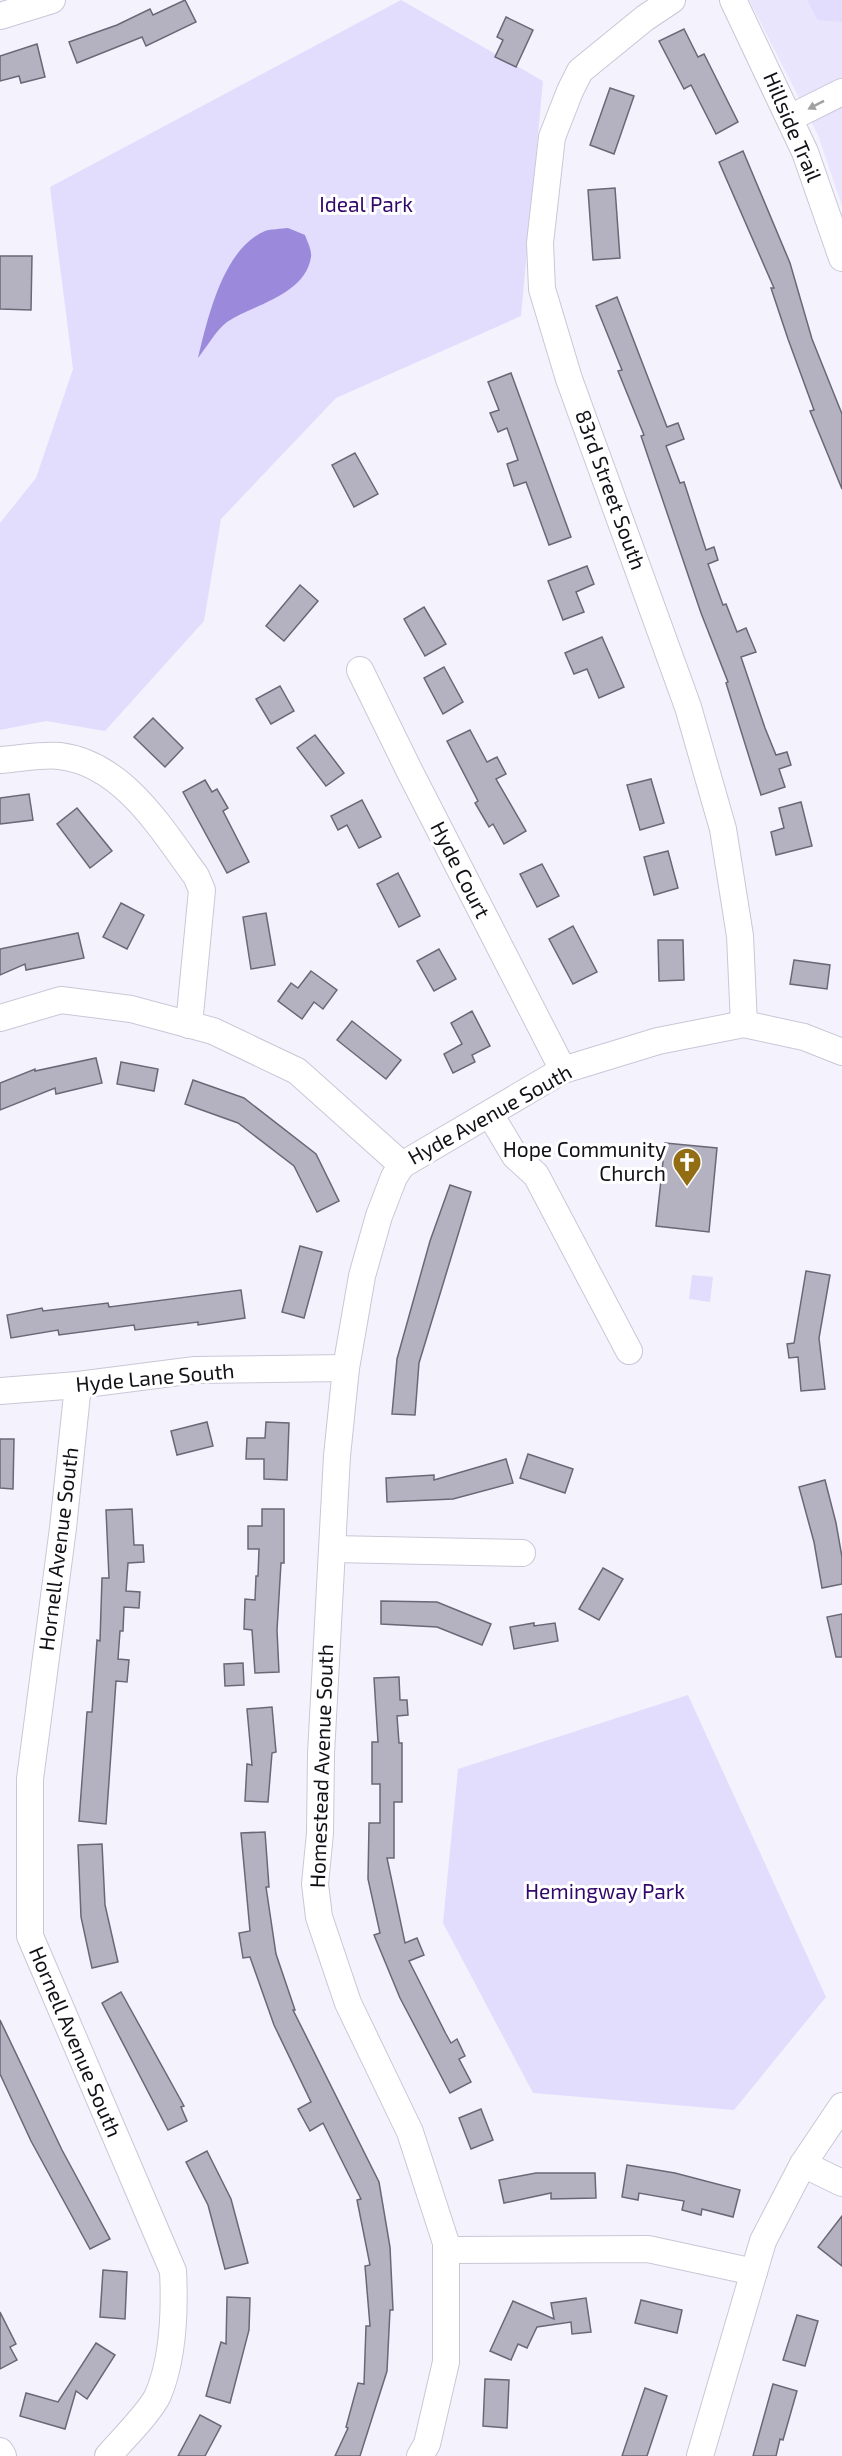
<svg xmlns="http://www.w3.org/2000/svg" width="842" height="2456" font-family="'Exo 2',sans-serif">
	<rect width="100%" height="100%" fill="#f4f3fd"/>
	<polygon fill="#e9e5fd" points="749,0 842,0 842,206 818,135"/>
	<g fill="#e2dcfd">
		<polygon points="401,0 543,81 521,316 336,398 221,519 204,621 105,731 46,721 0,730 0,523 36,478 73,369 50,187"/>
		<polygon points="807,0 842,0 842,22 818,20"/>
		<polygon points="692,1275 713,1277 710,1302 689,1299"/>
		<polygon points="688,1695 826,1997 734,2110 533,2093 443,1923 458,1769"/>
	</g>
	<path fill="#9b89db" d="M288,228l17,7c2,6 7,15 6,22 -6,38 -56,47 -84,65 -11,8 -20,25 -29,36 10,-41 25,-109 67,-127 6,-2 16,-2 23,-3z"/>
	<g fill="#b4b1c1" stroke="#6a6876" stroke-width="1.5">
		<polygon points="185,0 196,22 146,46 142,37 77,63 69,42 117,25 150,9 153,15"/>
		<polygon points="506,17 533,30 516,67 495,57 503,40 497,37"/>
		<polygon points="684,29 698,57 704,54 738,122 716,134 691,85 684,89 659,41"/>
		<polygon points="37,44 45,77 21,83 19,76 0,81 0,56"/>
		<polygon points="610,88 634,96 614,154 590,145"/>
		<polygon points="743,151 790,263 812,339 842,414 842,489 810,411 814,410 788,339 771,288 774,288 719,162"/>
		<polygon points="615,188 620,258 593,260 588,190"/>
		<polygon points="0,256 32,256 31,310 0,309"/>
		<polygon points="617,297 667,427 678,423 684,439 666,446 680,483 684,482 706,550 714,547 718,560 708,564 723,605 726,604 737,632 746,628 756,652 741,657 765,728 776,755 787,752 791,765 779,769 785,787 761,795 726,683 728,682 701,613 641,436 644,435 618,371 622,370 596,306"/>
		<polygon points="511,373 571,537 549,545 526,482 514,486 507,464 518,460 507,428 498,432 490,413 499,410 488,382"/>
		<polygon points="355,453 378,494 354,507 332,465"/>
		<polygon points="587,566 594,584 576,592 584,612 563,620 548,581"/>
		<polygon points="300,585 318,601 284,641 266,626"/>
		<polygon points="424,607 446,644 425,656 404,619"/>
		<polygon points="602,637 624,687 599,698 587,669 574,674 565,653"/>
		<polygon points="444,667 463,702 443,714 424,678"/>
		<polygon points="280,686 294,711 271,724 256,699"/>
		<polygon points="153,718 183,748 165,767 134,737"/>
		<polygon points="470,730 487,762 497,757 506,774 496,779 526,831 504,844 493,824 489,827 475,803 478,801 447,741"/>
		<polygon points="315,735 344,773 326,786 297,748"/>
		<polygon points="651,779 664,823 640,830 627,785"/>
		<polygon points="205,780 212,792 217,789 228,808 223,811 249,862 227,873 183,792"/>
		<polygon points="29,794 33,820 0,824 0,798"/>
		<polygon points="362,800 381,837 359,848 347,825 338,830 331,816"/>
		<polygon points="801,802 812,846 776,855 771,832 784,828 779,808"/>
		<polygon points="77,808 112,851 90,868 57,824"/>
		<polygon points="668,851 678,888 654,895 644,857"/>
		<polygon points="542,864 559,896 537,907 520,874"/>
		<polygon points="398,873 420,916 399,927 377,884"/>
		<polygon points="121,903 144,915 127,949 103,937"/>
		<polygon points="266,913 275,965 251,969 243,917"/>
		<polygon points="573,926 597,972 573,984 549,939"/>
		<polygon points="78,933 84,958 26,970 25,964 0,975 0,949"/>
		<polygon points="658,940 683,940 684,980 659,981"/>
		<polygon points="439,949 456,979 434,991 417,961"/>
		<polygon points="794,960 830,965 827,989 790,984"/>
		<polygon points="311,971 337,990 323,1009 314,1002 302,1019 278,1001 291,983 298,988"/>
		<polygon points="472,1011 490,1046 472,1055 475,1062 453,1073 444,1054 462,1044 451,1023"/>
		<polygon points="352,1021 401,1060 386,1079 337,1040"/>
		<polygon points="96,1058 102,1083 56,1094 55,1088 0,1110 0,1083 35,1069 35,1071"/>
		<polygon points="121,1062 158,1069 154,1091 117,1084"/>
		<polygon points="193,1080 244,1098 316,1154 339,1201 317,1212 294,1166 238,1123 185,1104"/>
		<polygon points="665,1143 717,1148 709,1232 656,1226"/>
		<polygon points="450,1185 471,1192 419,1363 415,1415 392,1414 397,1359 430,1241"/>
		<polygon points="300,1246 322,1252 304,1318 282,1312"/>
		<polygon points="806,1271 830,1275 819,1338 825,1389 801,1391 798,1357 789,1358 787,1344 794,1343"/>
		<polygon points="241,1290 245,1318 198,1325 198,1322 135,1330 134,1325 59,1335 58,1330 11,1338 7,1315 42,1308 43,1311 108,1303 109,1307"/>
		<polygon points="207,1422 213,1446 177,1455 171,1431"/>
		<polygon points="266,1422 289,1423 287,1480 264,1479 264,1459 246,1459 247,1438 265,1438"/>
		<polygon points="0,1439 14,1439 13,1489 0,1488"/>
		<polygon points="528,1454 573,1469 565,1493 520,1478"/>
		<polygon points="506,1459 513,1483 453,1499 387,1502 386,1478 434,1475 434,1480"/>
		<polygon points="825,1480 836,1523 842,1557 842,1584 822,1588 814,1542 799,1487"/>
		<polygon points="132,1509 134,1545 143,1545 144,1562 128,1563 126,1591 140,1592 139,1608 124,1607 123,1631 120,1631 118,1659 129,1660 127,1682 116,1681 106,1824 79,1821 87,1712 92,1712 97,1640 100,1641 102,1578 109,1578 106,1510"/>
		<polygon points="262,1509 284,1509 284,1563 281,1563 277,1630 279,1672 255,1673 252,1630 244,1629 245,1599 255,1600 256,1576 258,1576 259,1549 248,1549 248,1526 262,1526"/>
		<polygon points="603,1568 623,1579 599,1620 579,1609"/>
		<polygon points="381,1601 437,1602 491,1624 482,1645 437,1627 381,1624"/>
		<polygon points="842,1614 842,1657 836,1657 827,1617"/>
		<polygon points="534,1623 534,1626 555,1623 558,1641 514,1649 510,1627"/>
		<polygon points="243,1663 244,1685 225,1686 224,1664"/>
		<polygon points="399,1677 400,1700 407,1700 408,1715 397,1716 399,1743 402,1743 402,1802 394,1802 394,1858 387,1858 405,1943 417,1938 424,1955 409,1961 446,2034 451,2043 457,2039 465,2056 459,2059 471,2082 450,2093 400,1998 374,1935 380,1933 368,1879 369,1823 380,1823 380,1784 372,1784 372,1742 378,1742 374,1678"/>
		<polygon points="272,1707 276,1752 272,1753 268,1802 245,1801 247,1764 252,1765 247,1709"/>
		<polygon points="265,1832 269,1887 266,1887 276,1954 295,2010 293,2010 379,2182 390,2247 393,2310 390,2310 387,2371 360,2456 335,2456 348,2428 346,2427 358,2383 364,2384 366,2326 370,2326 365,2266 370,2265 357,2200 361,2199 323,2123 310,2131 298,2109 311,2102 274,2025 250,1957 243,1958 239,1933 250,1931 241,1833"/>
		<polygon points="102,1844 105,1905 118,1962 92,1968 81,1917 78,1845"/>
		<polygon points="121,1992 184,2106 181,2107 187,2121 168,2130 102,2003"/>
		<polygon points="0,2020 62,2150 110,2239 90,2249 31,2141 0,2074"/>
		<polygon points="481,2109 493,2140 471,2149 459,2118"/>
		<polygon points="207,2151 231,2199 248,2263 225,2269 208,2205 186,2162"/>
		<polygon points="627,2165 675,2173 740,2190 733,2217 702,2209 701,2215 682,2210 684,2201 639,2193 638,2200 622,2197"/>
		<polygon points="536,2173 595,2173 596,2198 551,2199 551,2193 504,2203 499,2180"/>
		<polygon points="842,2216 842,2266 818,2247"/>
		<polygon points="103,2270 127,2272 125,2319 100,2317"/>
		<polygon points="227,2297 250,2298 249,2330 230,2403 206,2396 221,2342 226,2344"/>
		<polygon points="586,2298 591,2332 572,2334 571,2322 537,2327 527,2348 518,2344 511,2360 490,2351 513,2301 554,2319 551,2303"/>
		<polygon points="641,2300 682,2310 677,2333 635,2323"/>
		<polygon points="0,2312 16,2344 10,2347 17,2360 0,2369"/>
		<polygon points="797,2315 818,2321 805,2366 783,2360"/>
		<polygon points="96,2343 115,2355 87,2399 76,2391 65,2429 20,2416 26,2393 58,2402"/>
		<polygon points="485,2379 509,2380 507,2428 483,2426"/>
		<polygon points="773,2384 797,2391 783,2440 780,2439 776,2456 753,2456"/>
		<polygon points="645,2388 667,2396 647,2456 622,2456"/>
		<polygon points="200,2415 221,2426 205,2456 178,2456"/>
	</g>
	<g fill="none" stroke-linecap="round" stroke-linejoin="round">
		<g stroke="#c9c7d7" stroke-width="28">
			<g id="minor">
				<polyline points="672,0 645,18 580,71 570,91 552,137 540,243 542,289 569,379 688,707 723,829 740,936 744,1024"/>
				<polyline points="733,0 805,152 842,258"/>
				<polyline points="0,16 52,0"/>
				<polyline points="790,118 842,92"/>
				<polyline points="360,670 410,772 563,1070"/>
				<path d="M0,760c19,-1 41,-6 60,-4 64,8 102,74 136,120l6,14 -13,135"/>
				<polyline points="0,1018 61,1000 131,1009 213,1031 297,1071 402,1165"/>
				<polyline points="490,1114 515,1156 536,1175 629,1351"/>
				<path d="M78,1385l-15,143 -33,251v157l143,335c2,40 1,86 -15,124 -7,16 -37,46 -50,61"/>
				<polyline points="0,1391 78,1385 195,1370 346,1368"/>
				<polyline points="333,1549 522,1553"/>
				<polyline points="803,2164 842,2183"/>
				<polyline points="446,2250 648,2249 754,2272"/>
				<polyline points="0,2451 3,2456"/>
				<polyline points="420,2456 427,2444 446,2362 446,2243 410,2132 348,2003 319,1917 315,1884 320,1833 321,1754 337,1456 346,1368 362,1276 379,1216 394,1177 402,1165 563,1070 658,1041 744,1024 804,1037 842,1052"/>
				<polyline points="700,2456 763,2241 803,2164 842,2106"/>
			</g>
		</g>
		<use href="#minor" stroke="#fff" stroke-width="26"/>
	</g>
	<defs><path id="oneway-solid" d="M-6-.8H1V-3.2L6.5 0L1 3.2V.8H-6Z" transform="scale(1.5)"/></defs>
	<use fill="#a0a0a2" href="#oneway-solid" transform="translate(816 105) rotate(153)"/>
	<defs>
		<g id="church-pin" transform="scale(1.5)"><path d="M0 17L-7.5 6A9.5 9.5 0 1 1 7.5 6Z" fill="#926d14" stroke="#fff"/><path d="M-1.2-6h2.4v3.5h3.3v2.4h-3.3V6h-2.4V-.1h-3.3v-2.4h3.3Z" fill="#fff"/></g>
	</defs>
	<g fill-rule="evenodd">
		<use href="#church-pin" x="687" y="1162"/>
	</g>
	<g text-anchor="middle" stroke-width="6" stroke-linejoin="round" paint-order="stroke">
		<g font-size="21" fill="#121117" stroke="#fff">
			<text transform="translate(792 127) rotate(67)" y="7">Hillside Trail</text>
			<text transform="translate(610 490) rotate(70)" y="7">83rd Street South</text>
			<text transform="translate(460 870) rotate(63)" y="7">Hyde Court</text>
			<text transform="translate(490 1115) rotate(-29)" y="7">Hyde Avenue South</text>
			<text transform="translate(155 1378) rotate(-5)" y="7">Hyde Lane South</text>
			<text transform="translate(59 1549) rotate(-83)" y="7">Hornell Avenue South</text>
			<text transform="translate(322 1766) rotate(-88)" y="7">Homestead Avenue South</text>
			<text transform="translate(75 2042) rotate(67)" y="7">Hornell Avenue South</text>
		</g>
		<g font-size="21" fill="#32076c" stroke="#fff">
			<text x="366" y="212">Ideal Park</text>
			<text x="605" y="1899">Hemingway Park</text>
		</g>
		<g font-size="21" fill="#121117" stroke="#fff" text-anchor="end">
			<text x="666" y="1157">Hope Community<tspan x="666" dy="24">Church</tspan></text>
		</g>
	</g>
</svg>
